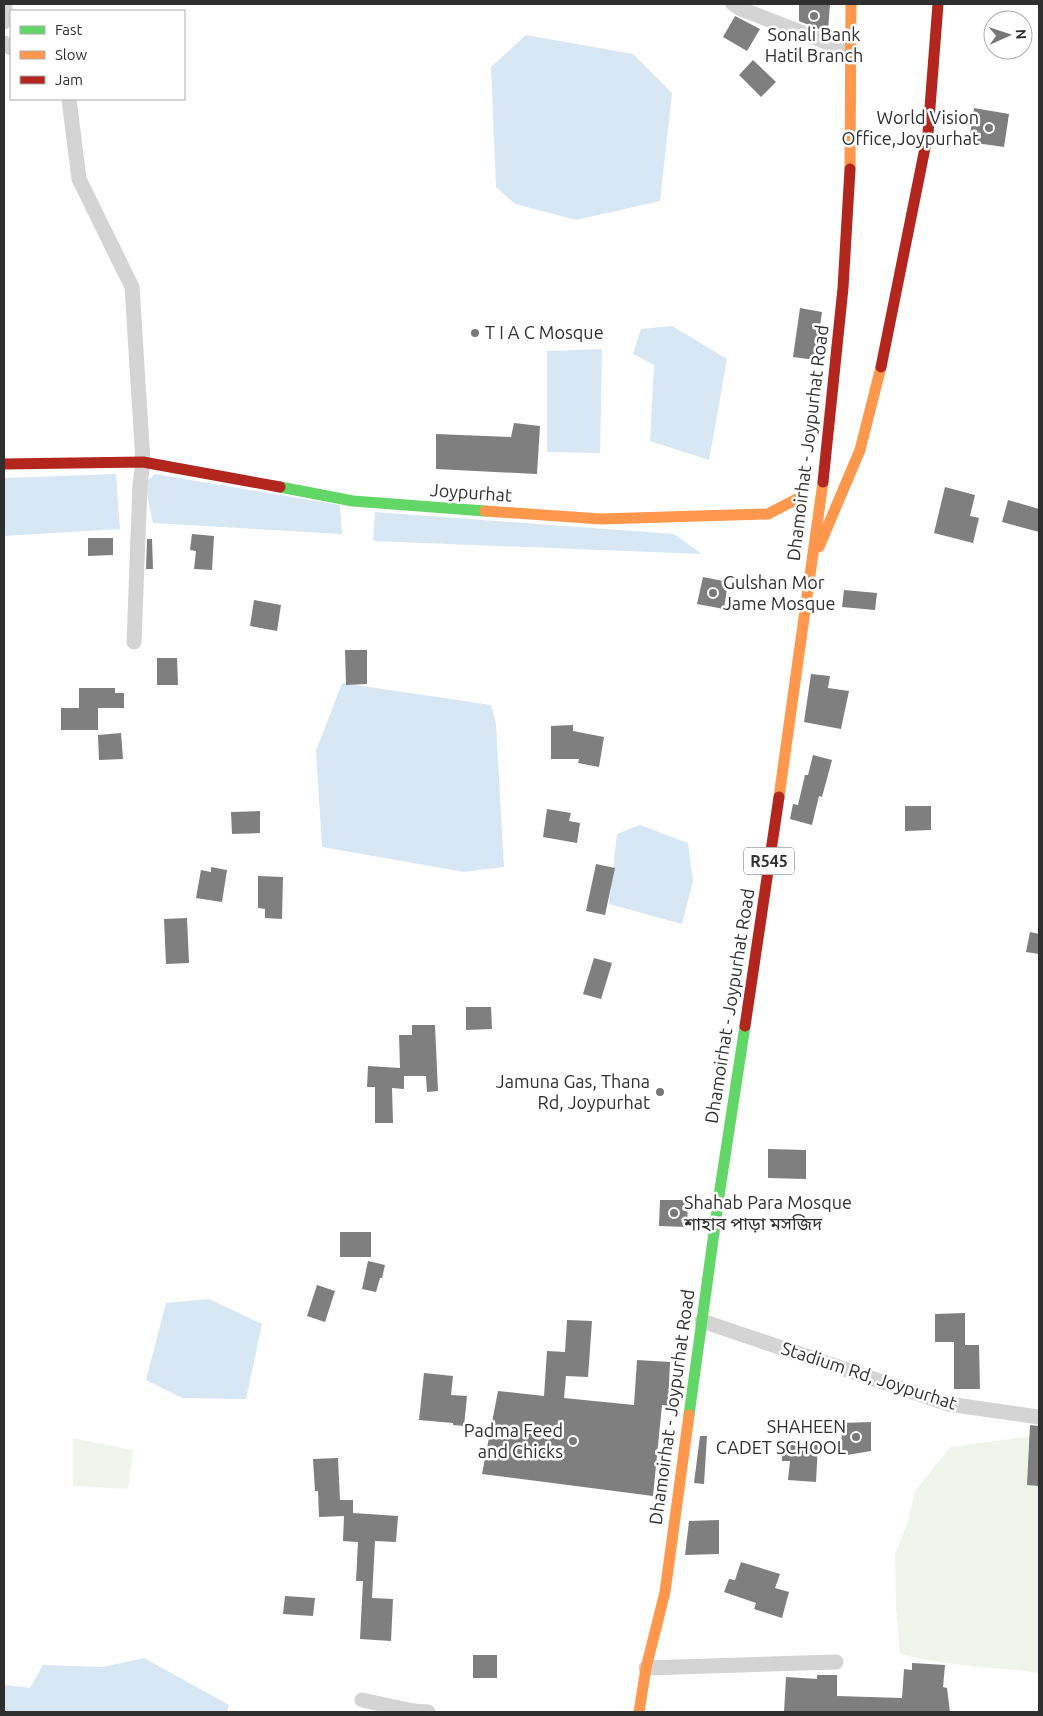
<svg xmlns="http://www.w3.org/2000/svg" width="1043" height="1716" font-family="Ubuntu,'Noto Sans Bengali',sans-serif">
	<rect width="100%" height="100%" fill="#fff"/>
	<g fill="#f0f5ec">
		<path d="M1034,1436l5,1v236c-46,-6 -94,-7 -139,-19l-4,-45 -1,-55 13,-32 7,-31 35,-44z"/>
		<polygon points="73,1438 133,1450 128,1489 73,1486"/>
	</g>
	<g fill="#d8e7f4">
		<polygon points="526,35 633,54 672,93 660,201 576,220 515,204 496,187 491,67"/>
		<polygon points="672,326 727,359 709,460 650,441 654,365 633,354 641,329"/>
		<polygon points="602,349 600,453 547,452 547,351"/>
		<polygon points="116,474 120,529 4,536 4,478"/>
		<polygon points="155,474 340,505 342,534 153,523 145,483"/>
		<polygon points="375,512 674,534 702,554 373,541"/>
		<polygon points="342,683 491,705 496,724 504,867 464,872 322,847 316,751"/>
		<polygon points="640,825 688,843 693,881 682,924 609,904 617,834"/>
		<polygon points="209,1299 262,1324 246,1399 182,1398 146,1380 166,1303"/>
		<polygon points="144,1658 229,1705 227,1712 4,1712 4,1685 30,1688 43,1665 103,1667"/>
	</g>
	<g fill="#7f7f7f">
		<polygon points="799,4 830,4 828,30 821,30 799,21"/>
		<polygon points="735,16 760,29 747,51 723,37"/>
		<polygon points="753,60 776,82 761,97 739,75"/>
		<polygon points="974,108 1009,114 1004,147 969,142"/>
		<polygon points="800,308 822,312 815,360 793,357"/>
		<polygon points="514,423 540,426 537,474 436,469 436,434 511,437"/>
		<polygon points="945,487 975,495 970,516 979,518 973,543 934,533"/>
		<polygon points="1008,500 1039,509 1039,532 1002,522"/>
		<polygon points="192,534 214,536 212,570 194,569 196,551 190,550"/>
		<polygon points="88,538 113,538 113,555 88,556"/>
		<polygon points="147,539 152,539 153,569 146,569"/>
		<polygon points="703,577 728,582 724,609 697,604"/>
		<polygon points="844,590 877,593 875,610 842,607"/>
		<polygon points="254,600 281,605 277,631 250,626"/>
		<polygon points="345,650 367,650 367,684 346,685"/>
		<polygon points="157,658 177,658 178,685 157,685"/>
		<polygon points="811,674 830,676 828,688 849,691 841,729 804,722"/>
		<polygon points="79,688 115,688 115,693 124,693 124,708 98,708 98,730 61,730 61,708 79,708"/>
		<polygon points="573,725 573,731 604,737 599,767 578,763 579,759 551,759 551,726"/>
		<polygon points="121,733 123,759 99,760 98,735"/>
		<polygon points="813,755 832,760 822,797 819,796 812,825 790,819 793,804 798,805 805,775 808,775"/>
		<polygon points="905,806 931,806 931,830 905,831"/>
		<polygon points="547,809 571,813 569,821 580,823 577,843 543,837"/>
		<polygon points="260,811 260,833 232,834 231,812"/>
		<polygon points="596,864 615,868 605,915 586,911"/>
		<polygon points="211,867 227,870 222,902 196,898 201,870 211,872"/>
		<polygon points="258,876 283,877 282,919 265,918 265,909 258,908"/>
		<polygon points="187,918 189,963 166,964 164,919"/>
		<polygon points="1030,932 1039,934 1039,954 1026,952"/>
		<polygon points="594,958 612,963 601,999 583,994"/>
		<polygon points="466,1007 491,1007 492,1029 466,1030"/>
		<polygon points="412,1025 435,1025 438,1091 427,1092 426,1076 404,1076 404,1089 392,1088 393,1123 375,1123 375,1087 367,1087 368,1066 400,1068 399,1035 412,1035"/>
		<polygon points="768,1149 806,1150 806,1179 768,1178"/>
		<polygon points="660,1200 688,1200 687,1227 659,1226"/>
		<rect x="340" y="1232" width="31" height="25"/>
		<polygon points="368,1261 385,1265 382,1278 380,1278 376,1292 362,1289"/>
		<polygon points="317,1285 335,1291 325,1322 307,1316"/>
		<polygon points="965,1313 965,1345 979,1345 980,1389 954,1389 954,1342 935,1342 935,1314"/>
		<polygon points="567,1320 592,1321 588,1377 566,1376 564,1398 634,1405 637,1360 670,1362 668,1406 662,1405 653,1496 482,1474 498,1391 544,1396 547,1351 565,1352"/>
		<polygon points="424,1373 453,1376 451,1395 467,1396 464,1426 453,1425 453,1423 419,1420"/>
		<polygon points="871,1422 871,1451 841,1456 842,1423"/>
		<polygon points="1030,1425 1039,1426 1039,1486 1027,1485"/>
		<polygon points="700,1436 707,1436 704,1484 694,1483"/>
		<polygon points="818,1444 816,1482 788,1480 790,1461 782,1461 782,1445"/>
		<polygon points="338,1458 340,1500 353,1500 353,1513 398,1516 396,1542 375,1541 372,1598 393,1599 391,1641 360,1639 363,1581 356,1581 358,1542 343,1541 344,1516 319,1517 318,1491 315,1491 313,1459"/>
		<polygon points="719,1520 719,1554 685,1555 689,1521"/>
		<polygon points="741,1562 780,1574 775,1588 789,1592 782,1618 754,1609 756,1603 724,1592 729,1579 735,1580"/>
		<polygon points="285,1596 315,1598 313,1616 283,1614"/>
		<rect x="473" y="1655" width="24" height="23"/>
		<polygon points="912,1663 945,1665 943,1687 947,1688 950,1712 784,1712 786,1677 817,1679 817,1675 837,1675 837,1696 902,1698 904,1669 912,1670"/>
	</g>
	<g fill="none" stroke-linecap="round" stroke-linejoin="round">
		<g stroke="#d4d4d4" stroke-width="15">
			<polyline points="733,4 741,9 852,52"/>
			<polyline points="4,22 5,4"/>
			<polyline points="4,43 11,48"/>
			<polyline points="69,99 79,179 132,287 143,462 140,485 134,642"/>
			<polyline points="702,1321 948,1404 1039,1417"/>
			<polyline points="646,1668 836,1662"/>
			<polyline points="362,1700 413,1711 428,1712"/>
		</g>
		<g stroke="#63d668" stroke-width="11">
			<polyline points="280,487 353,501 485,511"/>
			<polyline points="689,1415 720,1189 745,1026"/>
		</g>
		<g stroke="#ff974d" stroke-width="11">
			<polyline points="850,169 851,4"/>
			<polyline points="485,511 601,519 768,514 797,499"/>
			<polyline points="819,547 860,450 881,367"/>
			<polyline points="779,797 823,482"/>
			<polyline points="639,1712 646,1668 665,1592 689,1415"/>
		</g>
		<g stroke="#b3261e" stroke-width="11">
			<polyline points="881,367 928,133 938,4"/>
			<polyline points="4,464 143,462 280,487"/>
			<polyline points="823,482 843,288 850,169"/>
			<polyline points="745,1026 779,797"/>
		</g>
	</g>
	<g fill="#787878" stroke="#fff" stroke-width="2">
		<circle cx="814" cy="16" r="5"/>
		<circle cx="989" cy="128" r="5"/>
		<circle cx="475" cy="333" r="5"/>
		<circle cx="713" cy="593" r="5"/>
		<circle cx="660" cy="1092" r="5"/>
		<circle cx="674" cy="1213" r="5"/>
		<circle cx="856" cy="1437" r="5"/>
		<circle cx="573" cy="1441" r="5"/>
	</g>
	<g text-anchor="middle" stroke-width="5" stroke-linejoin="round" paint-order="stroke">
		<rect fill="#fff" stroke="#6d6d6d" stroke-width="1" x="744" y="847.5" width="50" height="27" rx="4"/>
		<g font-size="16" font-weight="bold" fill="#2f2f2f">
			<text x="769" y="867">R545</text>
		</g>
		<g font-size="18" fill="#2f2f2f" stroke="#fff" text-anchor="end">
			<text x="814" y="41" text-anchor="middle">Sonali Bank<tspan x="814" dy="21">Hatil Branch</tspan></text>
			<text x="979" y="124">World Vision<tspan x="979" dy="21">Office,Joypurhat</tspan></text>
			<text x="485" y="339" text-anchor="start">T I A C Mosque</text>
			<text x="723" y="589" text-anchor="start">Gulshan Mor<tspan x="723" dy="21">Jame Mosque</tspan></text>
			<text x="650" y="1088">Jamuna Gas, Thana<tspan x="650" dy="21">Rd, Joypurhat</tspan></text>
			<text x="684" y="1209" text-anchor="start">Shahab Para Mosque<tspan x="684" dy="21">শাহাব পাড়া মসজিদ</tspan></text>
			<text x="846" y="1433">SHAHEEN<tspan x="846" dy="21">CADET SCHOOL</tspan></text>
			<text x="563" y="1437">Padma Feed<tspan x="563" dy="21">and Chicks</tspan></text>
		</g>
		<g font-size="18" fill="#2f2f2f" stroke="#fff">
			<text transform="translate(808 443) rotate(-83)" y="6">Dhamoirhat - Joypurhat Road</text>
			<text transform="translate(471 493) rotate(4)" y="6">Joypurhat</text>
			<text transform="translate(730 1006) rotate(-81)" y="6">Dhamoirhat - Joypurhat Road</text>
			<text transform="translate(869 1376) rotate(18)" y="6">Stadium Rd, Joypurhat</text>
			<text transform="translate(672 1407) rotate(-82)" y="6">Dhamoirhat - Joypurhat Road</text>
		</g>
	</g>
	<rect width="1043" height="1716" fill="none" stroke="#2f2f2f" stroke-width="10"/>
	<rect x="10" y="10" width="175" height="90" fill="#ffffff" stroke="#acacac"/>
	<rect x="20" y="26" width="25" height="8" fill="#63d668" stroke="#acacac"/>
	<text x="55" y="35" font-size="15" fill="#2f2f2f">Fast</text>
	<rect x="20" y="51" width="25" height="8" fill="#ff974d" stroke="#acacac"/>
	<text x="55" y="60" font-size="15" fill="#2f2f2f">Slow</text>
	<rect x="20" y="76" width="25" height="8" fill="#b3261e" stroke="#acacac"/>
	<text x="55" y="85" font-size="15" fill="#2f2f2f">Jam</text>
	<g transform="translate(1008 35) rotate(87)"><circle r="24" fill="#ffffff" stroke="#acacac"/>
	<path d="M0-4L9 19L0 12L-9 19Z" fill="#787878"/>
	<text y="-8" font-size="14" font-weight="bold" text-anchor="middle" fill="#2f2f2f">N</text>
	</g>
</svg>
